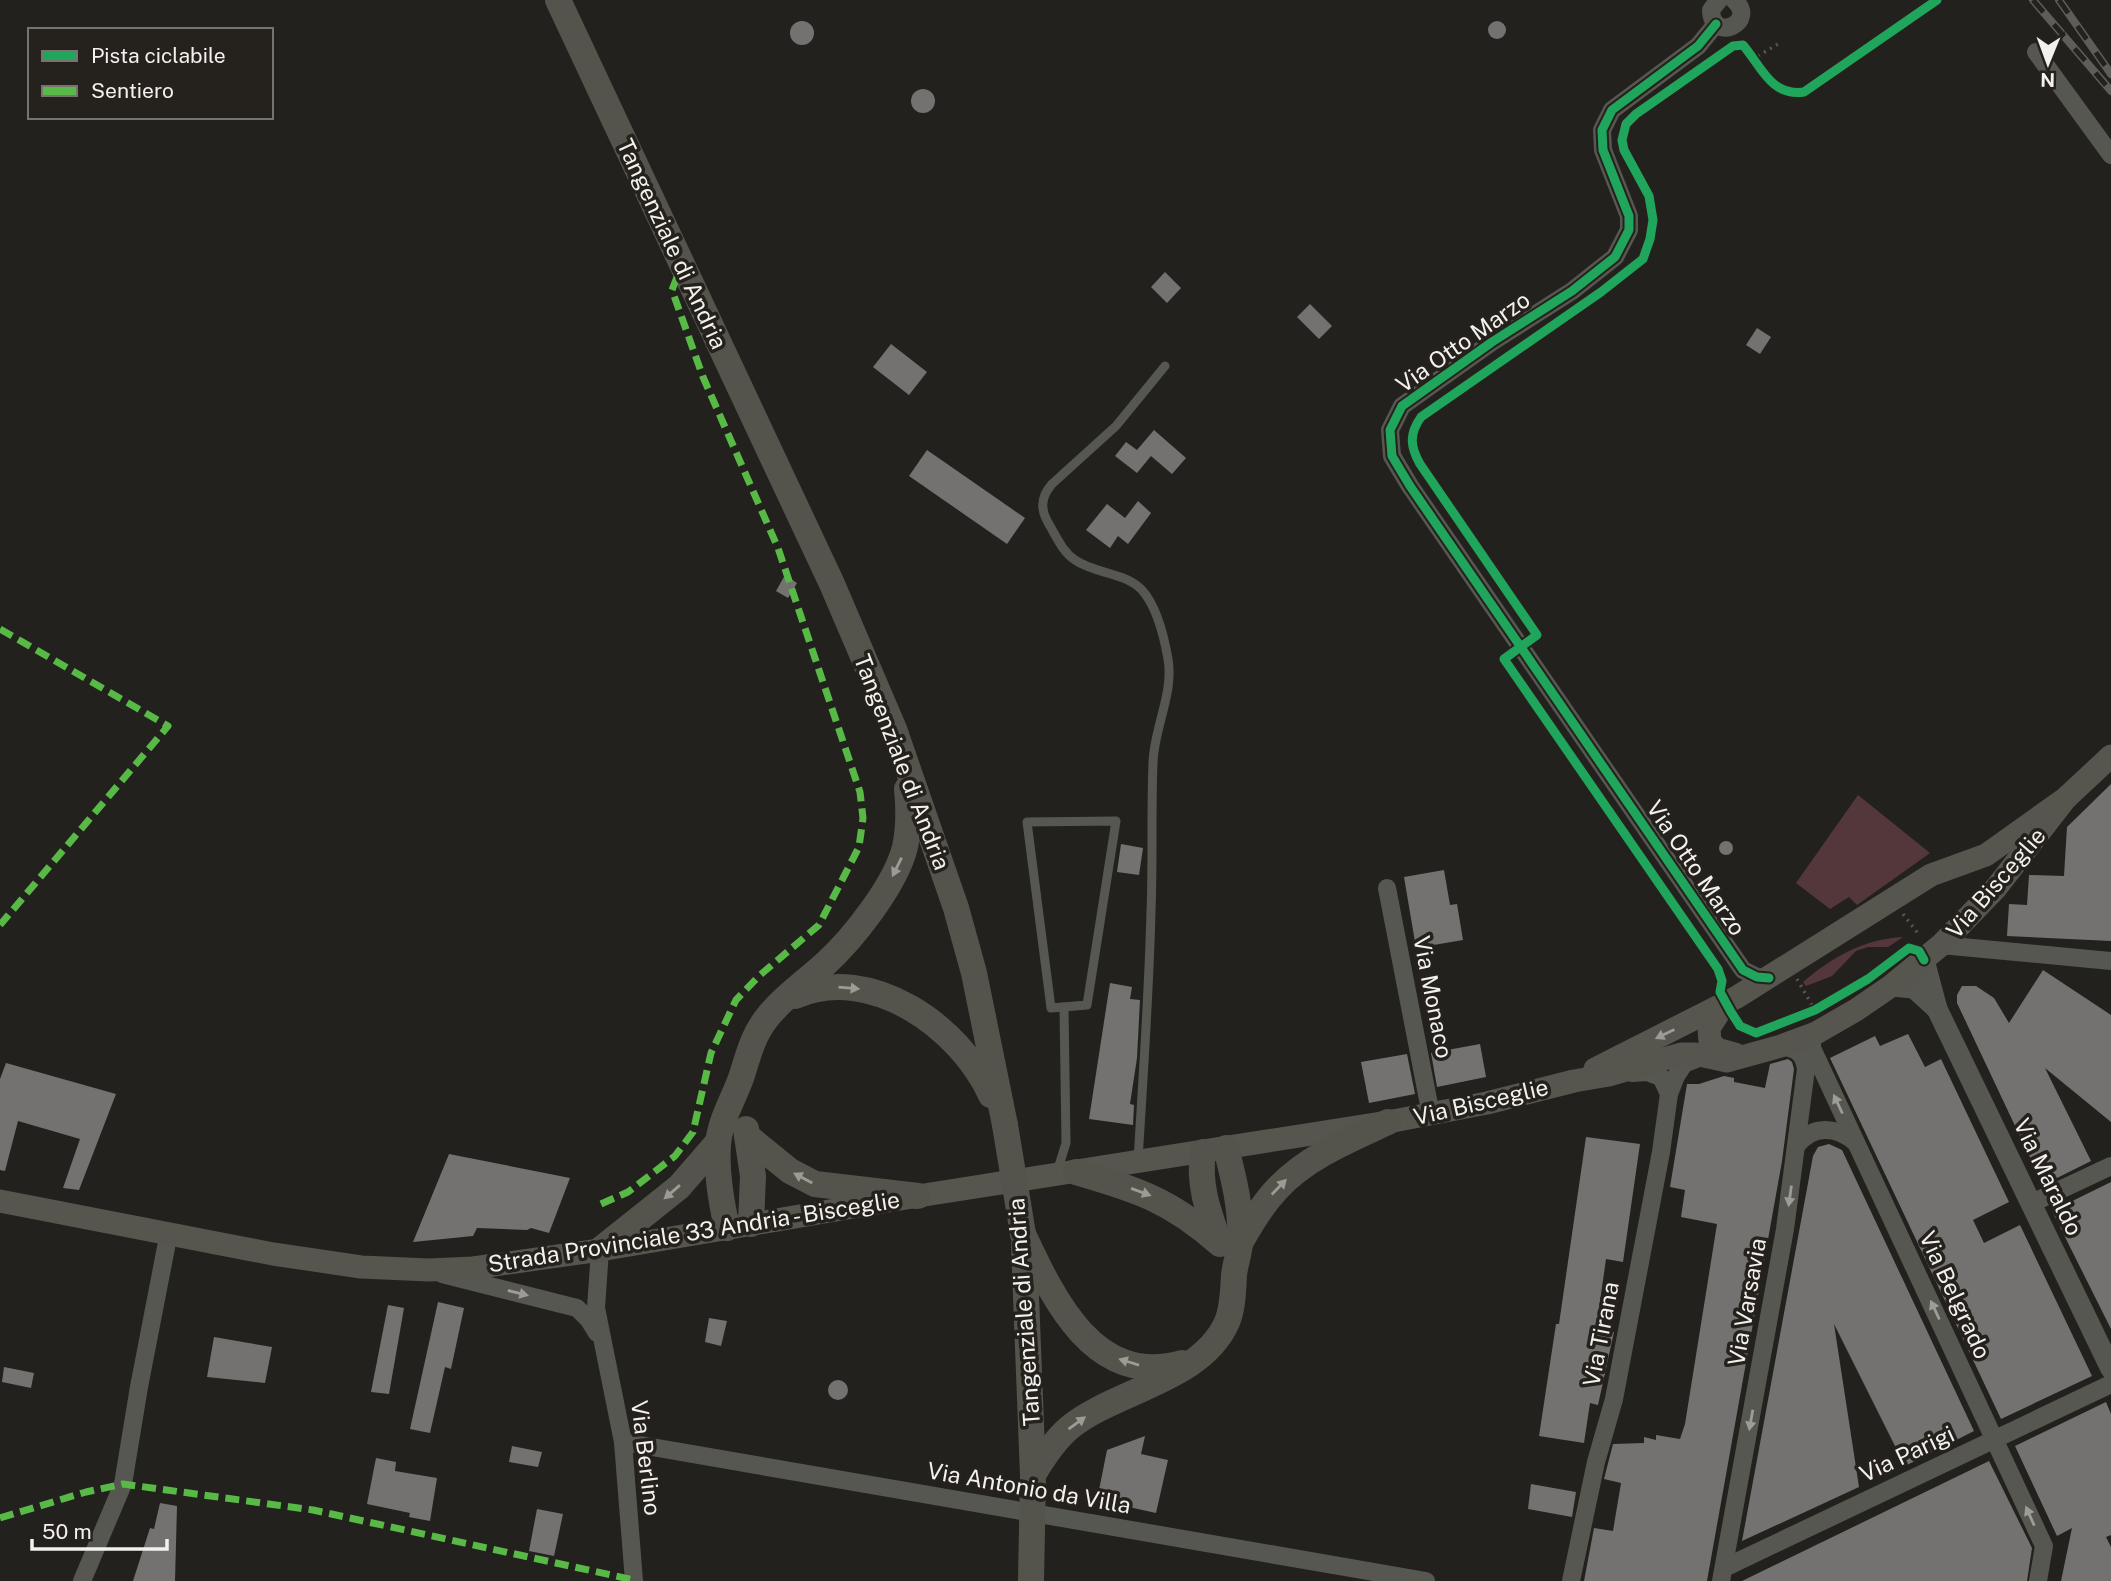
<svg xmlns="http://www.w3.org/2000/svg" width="2111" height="1581" font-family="'Public Sans',sans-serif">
	<rect width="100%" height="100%" fill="#23211e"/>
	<g fill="#53373b">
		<polygon points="1858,795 1930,853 1857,905 1849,897 1830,909 1796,883"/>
		<path d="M1903,937l-15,10h-20l-12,4 -24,25 -26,10 -3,-4c29,-25 61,-43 100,-45z"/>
	</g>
	<g fill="#747270">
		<circle cx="802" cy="33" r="12"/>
		<circle cx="1497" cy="30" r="9"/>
		<circle cx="923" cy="101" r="12"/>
		<polygon points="1165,272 1181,288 1167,303 1151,287"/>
		<polygon points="1310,304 1332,326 1319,339 1297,317"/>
		<polygon points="1757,328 1771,337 1760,354 1746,345"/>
		<polygon points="891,344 927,372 909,395 873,367"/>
		<polygon points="1154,430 1186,458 1172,474 1151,456 1137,473 1115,456 1126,442 1137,450"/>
		<polygon points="927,450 1025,518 1007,544 909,476"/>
		<polygon points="1138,501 1151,513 1128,544 1118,536 1110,548 1086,530 1107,504 1125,518"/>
		<polygon points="785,575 797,583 788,598 776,591"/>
		<polygon points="2111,784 2111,941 2007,936 2009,904 2027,905 2029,875 2064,876 2067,827"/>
		<circle cx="1726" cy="848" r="7"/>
		<polygon points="1121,844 1143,848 1139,875 1117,872"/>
		<polygon points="1444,870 1450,905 1457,904 1463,940 1416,948 1404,877"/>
		<polygon points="2043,970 2111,1015 2111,1122 2045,1068 2091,1161 2043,1185 1957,1003 1957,995 1962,986 1976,986 1994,998 2009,1023"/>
		<polygon points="1110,983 1132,987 1130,999 1140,1000 1137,1058 1130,1104 1134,1105 1133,1125 1089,1119"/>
		<polygon points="1908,1034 1925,1067 1941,1059 2009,1202 1973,1220 1984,1243 2020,1225 2092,1376 2001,1419 1830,1058 1875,1036 1880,1046"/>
		<polygon points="1480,1044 1486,1077 1437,1087 1431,1053"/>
		<polygon points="1407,1054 1415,1094 1369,1103 1361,1062"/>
		<polygon points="1788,1059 1792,1062 1794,1069 1782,1161 1707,1581 1584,1581 1594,1528 1613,1531 1621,1483 1604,1479 1613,1444 1644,1443 1644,1437 1656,1440 1656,1435 1680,1439 1685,1424 1717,1224 1681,1217 1685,1190 1670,1187 1687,1084 1699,1084 1724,1076 1734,1078 1734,1082 1765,1088 1770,1064"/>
		<polygon points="6,1063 116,1094 79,1190 63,1188 80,1139 18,1121 5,1171 0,1170 0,1079"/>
		<polygon points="1586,1137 1640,1144 1623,1262 1606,1259 1596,1330 1614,1332 1598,1405 1590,1403 1584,1443 1539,1436 1556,1324 1559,1324"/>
		<polygon points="1829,1144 1842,1150 1974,1431 1905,1466 1834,1324 1859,1487 1742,1541 1813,1156 1818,1147"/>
		<polygon points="449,1154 570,1178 549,1233 531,1228 527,1230 477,1228 473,1236 413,1242"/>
		<polygon points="2111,1182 2111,1329 2052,1211"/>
		<polygon points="438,1302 464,1308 451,1369 445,1367 430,1433 410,1429"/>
		<polygon points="388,1305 404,1308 389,1394 371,1392"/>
		<polygon points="709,1318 727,1321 721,1346 705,1342"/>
		<polygon points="214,1337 272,1347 265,1383 207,1377"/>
		<polygon points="4,1367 34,1373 31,1388 2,1382"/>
		<circle cx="838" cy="1390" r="10"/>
		<polygon points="2106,1402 2111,1414 2111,1535 2106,1537 2111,1547 2111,1581 2061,1581 2072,1528 2057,1536 2015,1446"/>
		<polygon points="1145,1436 1141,1454 1168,1460 1156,1513 1097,1500 1107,1450"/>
		<polygon points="512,1446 542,1452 538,1467 509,1462"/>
		<polygon points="376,1458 396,1462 395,1471 437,1478 430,1521 409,1517 410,1513 367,1504"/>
		<polygon points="1989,1461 2032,1548 2027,1581 1742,1581"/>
		<polygon points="1531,1484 1576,1492 1572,1517 1528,1509"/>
		<polygon points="160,1503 177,1506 175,1581 133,1581 150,1528 154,1529"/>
		<polygon points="537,1509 563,1514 554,1556 529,1551"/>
	</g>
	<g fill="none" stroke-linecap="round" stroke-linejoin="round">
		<g stroke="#575653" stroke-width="3.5" stroke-dasharray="2 5" stroke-linecap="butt">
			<polyline points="1758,56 1778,44"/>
			<polyline points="1903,914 1920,936"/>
			<polyline points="1797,979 1816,1012"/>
		</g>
		<g stroke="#575751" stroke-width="9">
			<polygon points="1116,821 1087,1005 1051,1008 1027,822"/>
			<path d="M1138,1160c5,-83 11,-166 13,-249 2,-49 0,-99 2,-148 1,-36 21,-69 15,-104 -4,-23 -11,-52 -26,-69 -17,-18 -47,-16 -67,-30 -12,-8 -18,-22 -25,-34 -10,-16 -10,-28 2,-42l64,-58 49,-60"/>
			<polyline points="1057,1172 1066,1143 1064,1007"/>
		</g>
		<g stroke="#575751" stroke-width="18">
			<path d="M1719,0l-8,10c1,34 48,12 23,-10"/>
			<polyline points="1716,24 1698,46 1612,110 1602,130 1603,150 1629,216 1629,230 1615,257 1572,291 1492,342 1402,406 1390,430 1392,456 1410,486 1743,970 1757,977 1769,978"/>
			<polyline points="2036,52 2111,155"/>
			<polyline points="1387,888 1431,1115"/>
			<polyline points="1941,945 2111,961"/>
			<polyline points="1816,1033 1812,1040 1812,1048 2044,1546 2038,1581"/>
			<polyline points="1632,1073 1647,1072 1661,1077 1669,1094"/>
			<path d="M1797,1145c16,-20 39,-19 58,-3"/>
			<polyline points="2032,1203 2111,1166"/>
			<polyline points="600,1250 596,1308 623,1442 634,1581"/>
			<polyline points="442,1274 577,1308 589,1320 597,1333"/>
			<polyline points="623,1442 1426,1581"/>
			<polyline points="1724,1568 2111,1384"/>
			<polyline points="82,1581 123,1484 139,1387 169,1232"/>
			<polyline points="1571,1581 1596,1462 1614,1399 1661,1152 1669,1094 1676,1076 1684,1064 1704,1056"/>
			<path d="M1721,1581l64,-352 21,-160c-2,-16 -9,-20 -25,-23"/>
		</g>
		<g stroke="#575751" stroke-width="21">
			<polyline points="1924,960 1937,1009 2111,1369"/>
			<polyline points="1891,986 1914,988 1937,1009"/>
		</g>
		<g stroke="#56554e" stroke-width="23">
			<polyline points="1724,1005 1709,1028 1710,1042 1717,1049 1735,1054"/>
			<polyline points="1595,1069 1737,997 1931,875 1986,855 2066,798 2111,756"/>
			<polyline points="0,1201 273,1254 361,1267 429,1270 473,1268 600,1250 918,1196 1388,1122 1487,1103 1574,1081 1609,1075 1681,1054 1695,1054 1727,1061 1781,1046 1816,1033 1856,1010 1891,986 1941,945 1996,888 2066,798"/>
		</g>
		<g stroke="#55544c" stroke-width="26">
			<polyline points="558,0 832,584 894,729 956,908 974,973 1005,1125"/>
			<path d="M795,996c76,-33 165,31 196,99"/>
			<polyline points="746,1129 753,1176 751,1224"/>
			<polyline points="747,1136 790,1171 815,1184 918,1196"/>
			<path d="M1203,1152c-5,32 5,59 16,90"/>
			<path d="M1076,1172c62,18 94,28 144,72"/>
			<path d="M727,1228c-6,-27 -11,-56 -9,-84 2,-23 15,-44 23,-66 7,-21 11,-41 25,-59 15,-20 39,-37 58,-54 29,-26 72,-81 81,-118 4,-19 4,-39 2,-58"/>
			<path d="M1023,1234c30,64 71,154 159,129"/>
			<path d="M1240,1243c11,-19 22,-38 37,-54 30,-32 72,-49 111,-67"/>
			<polyline points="1024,1245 1033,1475"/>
			<polyline points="600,1250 679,1187 718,1142"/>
			<path d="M1033,1475c10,-17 21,-34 36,-47 46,-38 132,-47 158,-106 6,-14 6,-31 7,-47 1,-10 5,-21 6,-32 2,-32 -6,-64 -14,-95"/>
		</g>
		<g stroke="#5f5d5a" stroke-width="8">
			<g id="rail">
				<polyline points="2033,0 2111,91"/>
				<polyline points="2059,0 2111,74"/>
			</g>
		</g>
		<use href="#rail" stroke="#25211c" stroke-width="5" stroke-dasharray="16" stroke-linecap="butt"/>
		<g stroke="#55544c" stroke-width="26">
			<polyline points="1005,1125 1023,1234"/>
			<polyline points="1031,1581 1033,1475"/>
		</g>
		<g stroke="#58b947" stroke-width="7" stroke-dasharray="14 7" stroke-linecap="butt">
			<polyline points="0,629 168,726 0,925"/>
			<polyline points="601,1204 628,1192 675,1156 693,1132 711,1053 736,1000 759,976 819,925 859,847 863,818 860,792 778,548 703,377 672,290 682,264"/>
			<polyline points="0,1518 86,1492 123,1484 313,1510 634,1580"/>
		</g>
		<g stroke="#25211c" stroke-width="13">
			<g id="cycleway">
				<polyline points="1716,24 1698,46 1612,110 1602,130 1603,150 1629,216 1629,230 1615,257 1572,291 1492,342 1402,406 1390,430 1392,456 1410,486 1743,970 1757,977 1769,978"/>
				<path d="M1924,960l-5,-9 -10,-3 -41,31 -53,31 -59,23 -16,-7 -9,-14 -11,-20 2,-11 -4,-12 -214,-310 33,-24 -117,-171c-10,-18 -11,-30 1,-47l180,-125 42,-33 7,-20 3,-19 -4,-24 -25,-46 -2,-10 4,-16 10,-10 97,-68 10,-1c18,21 28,52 61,47l133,-92"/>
			</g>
		</g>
		<use href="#cycleway" stroke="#20a55d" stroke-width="9"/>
	</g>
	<defs><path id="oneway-solid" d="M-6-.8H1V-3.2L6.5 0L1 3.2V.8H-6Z" transform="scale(1.75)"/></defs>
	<g fill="#9c9b94">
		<use href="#oneway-solid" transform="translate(897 867) rotate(116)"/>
		<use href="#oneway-solid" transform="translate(849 988) rotate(5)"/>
		<use href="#oneway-solid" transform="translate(803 1178) rotate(-152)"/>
		<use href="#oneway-solid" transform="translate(1279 1187) rotate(-46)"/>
		<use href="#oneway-solid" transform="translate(672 1192) rotate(139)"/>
		<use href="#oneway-solid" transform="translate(1141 1192) rotate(20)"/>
		<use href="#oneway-solid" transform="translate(1129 1362) rotate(-163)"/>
		<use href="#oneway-solid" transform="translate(1077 1423) rotate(-36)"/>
	</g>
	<use fill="#9d9b96" href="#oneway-solid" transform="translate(1665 1034) rotate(154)"/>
	<g fill="#9d9c97">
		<use href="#oneway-solid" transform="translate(1838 1104) rotate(-115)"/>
		<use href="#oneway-solid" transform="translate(1790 1196) rotate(98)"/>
		<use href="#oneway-solid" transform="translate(518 1293) rotate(14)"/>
		<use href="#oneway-solid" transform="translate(1935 1310) rotate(-115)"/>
		<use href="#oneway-solid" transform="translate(1751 1420) rotate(100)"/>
		<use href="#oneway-solid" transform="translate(2030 1516) rotate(-114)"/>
	</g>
	<g text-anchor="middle" stroke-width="7" stroke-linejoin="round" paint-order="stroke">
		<g font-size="23" fill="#f3f1ed" stroke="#25211c">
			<text transform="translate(672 244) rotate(65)" y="8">Tangenziale di Andria</text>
			<text transform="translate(1463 342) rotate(-35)" y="8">Via Otto Marzo</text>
			<text transform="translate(902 762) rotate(69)" y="8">Tangenziale di Andria</text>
			<text transform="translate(1696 868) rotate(56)" y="8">Via Otto Marzo</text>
			<text transform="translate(1996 883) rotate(-49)" y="8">Via Bisceglie</text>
			<text transform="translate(1433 997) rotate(79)" y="8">Via Monaco</text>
			<text transform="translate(1481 1102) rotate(-13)" y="8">Via Bisceglie</text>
			<text transform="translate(2048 1177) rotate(64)" y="8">Via Maraldo</text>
			<text transform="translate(694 1232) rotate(-9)" y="8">Strada Provinciale 33 Andria - Bisceglie</text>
			<text transform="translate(1955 1295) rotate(65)" y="8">Via Belgrado</text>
			<text transform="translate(1747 1302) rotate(-80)" y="8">Via Varsavia</text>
			<text transform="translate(1024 1312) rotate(-94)" y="8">Tangenziale di Andria</text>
			<text transform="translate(1601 1334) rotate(-79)" y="8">Via Tirana</text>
			<text transform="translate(1907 1454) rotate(-25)" y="8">Via Parigi</text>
			<text transform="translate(646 1458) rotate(83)" y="8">Via Berlino</text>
			<text transform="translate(1029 1488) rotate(10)" y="8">Via Antonio da Villa</text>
		</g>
	</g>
	<rect x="28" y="28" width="245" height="91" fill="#25211c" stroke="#777470" stroke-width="2"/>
	<rect x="42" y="51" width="35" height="10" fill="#20a55d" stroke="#777470" stroke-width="2"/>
	<text x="91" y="63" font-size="21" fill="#f3f1ed">Pista ciclabile</text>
	<rect x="42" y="86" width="35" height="10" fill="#58b947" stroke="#777470" stroke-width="2"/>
	<text x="91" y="98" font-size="21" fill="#f3f1ed">Sentiero</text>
	<g transform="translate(2048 63) rotate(181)" stroke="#25211c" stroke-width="5" paint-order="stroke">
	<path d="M0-5L12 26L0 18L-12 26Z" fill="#f3f1ed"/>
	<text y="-10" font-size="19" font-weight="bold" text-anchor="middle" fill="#f3f1ed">N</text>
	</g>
	<path d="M32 1539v10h135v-10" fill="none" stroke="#f3f1ed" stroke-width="3.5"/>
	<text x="42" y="1539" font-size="21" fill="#f3f1ed" stroke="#25211c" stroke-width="5" paint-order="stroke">50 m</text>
</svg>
